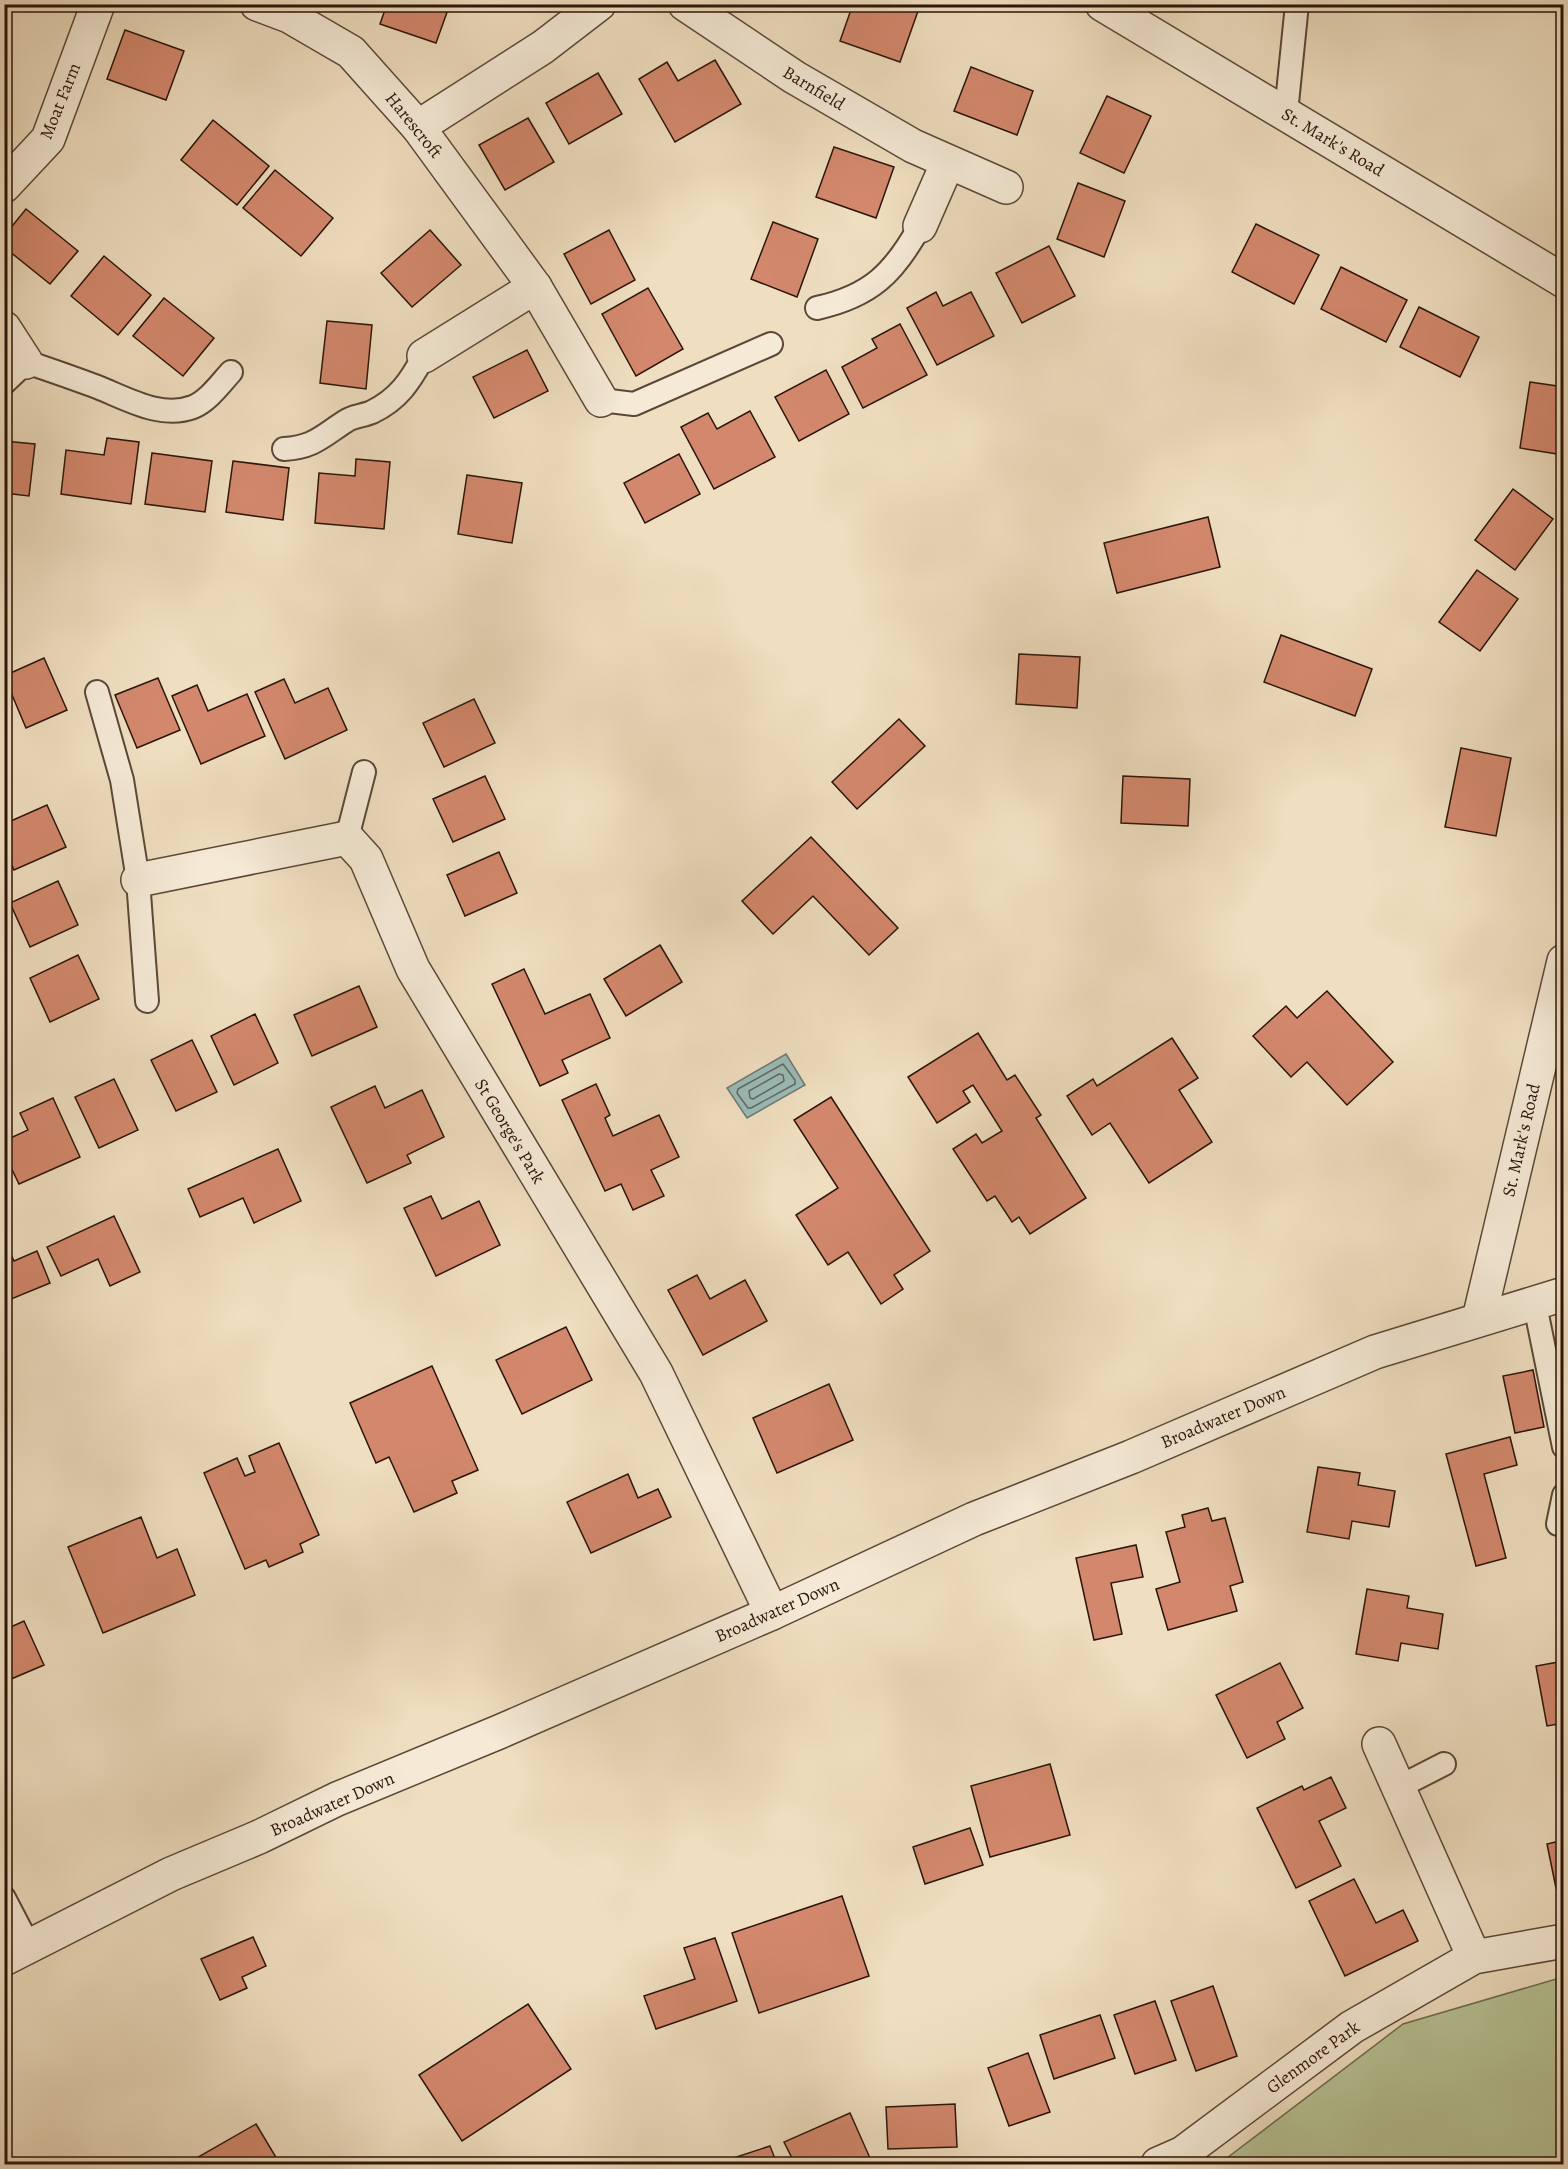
<svg xmlns="http://www.w3.org/2000/svg" width="1568" height="2169" font-family="Alegreya,serif">
	<rect width="100%" height="100%" fill="#efdec0"/>
	<filter id="stains"><feTurbulence type="fractalNoise" baseFrequency=".00333" numOctaves="4"/><feColorMatrix values="0 0 0 0 .2 0 0 0 0 .09 0 0 0 0 .02 0 0 0 .5 -.17"/></filter>
	<radialGradient id="worn" r=".72"><stop offset=".6" stop-color="#630" stop-opacity="0"/><stop offset="1" stop-color="#630" stop-opacity=".3"/></radialGradient>
	<polygon fill="#b6c295" stroke="#706c4f" stroke-width="1.5" points="1563,1977 1563,2164 1224,2164 1223,2161 1403,2024"/>
	<polygon fill="#9abbb8" stroke="#6e7972" stroke-width="1.5" points="786,1054 805,1085 747,1118 727,1088"/>
	<g fill="none" stroke-linecap="round" stroke-linejoin="round">
		<g stroke="#626860" stroke-width="1.5">
			<polygon points="783,1064 795,1080 795,1084 751,1108 748,1108 737,1093 738,1089"/>
			<polygon points="779,1074 783,1075 784,1081 753,1099 750,1098 749,1091"/>
		</g>
	</g>
	<g fill="#d3886d" stroke="#2b1509" stroke-width="1.5">
		<polygon points="387,4 450,4 436,43 380,24"/>
		<polygon points="853,4 898,4 918,11 900,62 840,41"/>
		<polygon points="125,30 184,51 166,100 107,79"/>
		<polygon points="715,60 741,104 675,142 639,79 667,62 678,81"/>
		<polygon points="971,67 1033,91 1017,135 954,111"/>
		<polygon points="598,73 622,114 569,144 546,103"/>
		<polygon points="1107,96 1151,116 1124,173 1080,153"/>
		<polygon points="528,118 554,162 505,190 479,145"/>
		<polygon points="213,120 269,166 237,205 181,160"/>
		<polygon points="834,147 894,167 876,218 816,197"/>
		<polygon points="275,170 333,218 301,256 243,208"/>
		<polygon points="1078,183 1125,201 1104,257 1057,239"/>
		<polygon points="26,209 78,251 50,284 4,247 4,236"/>
		<polygon points="773,222 818,239 797,297 751,279"/>
		<polygon points="1256,224 1319,255 1294,304 1232,272"/>
		<polygon points="430,230 461,265 412,307 381,273"/>
		<polygon points="609,230 635,280 591,304 564,254"/>
		<polygon points="1049,246 1075,296 1022,323 996,273"/>
		<polygon points="104,256 151,295 118,335 71,296"/>
		<polygon points="1341,267 1407,300 1386,342 1321,309"/>
		<polygon points="648,288 683,349 636,376 602,314"/>
		<polygon points="936,292 943,306 971,292 994,336 937,365 907,308"/>
		<polygon points="164,298 214,338 183,376 133,336"/>
		<polygon points="1419,307 1479,337 1460,377 1400,347"/>
		<polygon points="327,321 372,325 366,389 320,383"/>
		<polygon points="900,324 927,375 863,408 842,367 877,348 872,339"/>
		<polygon points="527,350 548,391 494,418 473,377"/>
		<polygon points="826,370 849,414 799,441 775,397"/>
		<polygon points="1530,382 1564,387 1564,455 1520,448"/>
		<polygon points="750,411 775,457 714,489 681,427 708,413 717,429"/>
		<polygon points="107,438 139,442 131,504 61,494 66,450 104,455"/>
		<polygon points="4,441 35,444 29,496 4,493"/>
		<polygon points="152,453 212,461 205,512 145,504"/>
		<polygon points="679,454 700,494 645,523 624,483"/>
		<polygon points="356,459 390,462 384,529 315,523 319,473 355,476"/>
		<polygon points="233,461 289,468 283,520 226,512"/>
		<polygon points="467,475 522,483 512,543 458,534"/>
		<polygon points="1513,489 1553,519 1515,570 1475,540"/>
		<polygon points="1208,517 1220,567 1117,593 1104,543"/>
		<polygon points="1477,570 1518,599 1480,651 1439,622"/>
		<polygon points="1281,635 1372,669 1355,716 1264,682"/>
		<polygon points="1019,654 1080,657 1077,708 1016,704"/>
		<polygon points="44,658 67,710 26,728 4,676"/>
		<polygon points="158,678 180,730 137,748 115,695"/>
		<polygon points="284,679 295,703 328,688 347,730 285,759 255,692"/>
		<polygon points="197,685 208,711 247,694 265,736 201,764 172,696"/>
		<polygon points="474,699 495,743 444,767 423,723"/>
		<polygon points="899,719 925,746 857,809 832,782"/>
		<polygon points="1461,748 1511,758 1496,836 1445,827"/>
		<polygon points="485,776 505,819 453,842 433,799"/>
		<polygon points="1123,776 1190,779 1188,826 1121,823"/>
		<polygon points="47,805 66,847 14,870 4,848 4,824"/>
		<polygon points="811,837 898,928 869,955 813,896 773,934 742,901"/>
		<polygon points="499,852 517,893 465,916 447,875"/>
		<polygon points="58,881 78,925 30,947 10,903"/>
		<polygon points="660,945 682,982 626,1016 604,979"/>
		<polygon points="78,955 99,999 50,1022 30,978"/>
		<polygon points="524,969 545,1014 590,994 610,1038 562,1060 568,1073 540,1086 492,984"/>
		<polygon points="359,986 377,1027 312,1056 294,1015"/>
		<polygon points="1327,991 1393,1062 1347,1105 1307,1062 1291,1077 1253,1036 1286,1006 1297,1018"/>
		<polygon points="255,1014 278,1063 234,1085 211,1036"/>
		<polygon points="978,1033 1007,1080 1015,1075 1041,1115 1036,1118 1086,1198 1030,1234 1019,1217 1012,1222 995,1196 987,1201 953,1149 976,1134 982,1143 1002,1131 973,1085 963,1091 970,1102 937,1123 908,1077"/>
		<polygon points="1172,1038 1198,1078 1179,1090 1212,1142 1149,1183 1110,1123 1092,1135 1067,1096 1093,1079 1097,1086"/>
		<polygon points="192,1040 217,1092 176,1111 151,1060"/>
		<polygon points="114,1079 138,1130 99,1148 75,1097"/>
		<polygon points="596,1084 610,1115 605,1118 613,1136 659,1115 679,1157 651,1170 664,1196 633,1210 621,1184 605,1191 562,1100"/>
		<polygon points="375,1086 385,1108 422,1090 444,1137 407,1155 411,1163 367,1183 331,1107"/>
		<polygon points="831,1097 930,1251 894,1275 903,1289 881,1304 848,1252 828,1265 796,1215 838,1188 794,1120"/>
		<polygon points="53,1098 80,1157 19,1184 4,1153 4,1141 28,1130 20,1113"/>
		<polygon points="278,1149 301,1201 254,1223 243,1198 200,1217 188,1189"/>
		<polygon points="431,1196 442,1219 479,1201 500,1245 436,1276 404,1208"/>
		<polygon points="114,1216 140,1272 110,1286 98,1259 61,1276 47,1247"/>
		<polygon points="4,1239 14,1261 37,1251 50,1283 4,1302"/>
		<polygon points="697,1275 710,1299 745,1280 767,1321 703,1355 668,1290"/>
		<polygon points="566,1327 592,1380 522,1414 496,1360"/>
		<polygon points="432,1366 478,1470 452,1481 457,1493 414,1512 389,1457 376,1463 350,1403"/>
		<polygon points="1533,1370 1544,1427 1515,1433 1503,1376"/>
		<polygon points="829,1384 853,1440 777,1473 753,1418"/>
		<polygon points="1510,1437 1517,1465 1484,1474 1506,1558 1476,1566 1446,1454"/>
		<polygon points="279,1443 319,1535 300,1544 303,1552 269,1567 266,1560 245,1569 204,1473 237,1458 245,1476 255,1472 249,1456"/>
		<polygon points="1318,1467 1360,1473 1358,1485 1395,1491 1389,1527 1352,1521 1349,1539 1307,1532"/>
		<polygon points="628,1474 638,1498 658,1489 671,1517 591,1553 567,1502"/>
		<polygon points="1208,1508 1212,1521 1225,1518 1243,1582 1230,1586 1237,1611 1168,1630 1156,1589 1180,1582 1166,1532 1185,1527 1182,1515"/>
		<polygon points="141,1517 157,1558 177,1549 195,1595 103,1633 68,1547"/>
		<polygon points="1136,1545 1143,1577 1111,1583 1122,1634 1094,1640 1076,1558"/>
		<polygon points="1367,1589 1409,1596 1407,1608 1443,1614 1438,1649 1401,1643 1398,1661 1356,1654"/>
		<polygon points="24,1621 44,1665 4,1682 4,1630"/>
		<polygon points="1564,1661 1564,1723 1547,1726 1536,1666"/>
		<polygon points="1280,1663 1303,1708 1277,1722 1285,1739 1247,1758 1216,1695"/>
		<polygon points="1050,1764 1070,1835 990,1857 971,1786"/>
		<polygon points="1331,1777 1346,1808 1319,1821 1341,1866 1296,1888 1257,1808 1302,1786 1304,1790"/>
		<polygon points="970,1828 983,1865 925,1884 913,1847"/>
		<polygon points="1564,1840 1564,1886 1556,1888 1547,1844"/>
		<polygon points="1354,1879 1376,1923 1403,1910 1418,1941 1345,1976 1309,1901"/>
		<polygon points="842,1896 869,1976 759,2013 732,1933"/>
		<polygon points="253,1937 266,1966 242,1977 247,1988 220,2000 201,1959"/>
		<polygon points="715,1938 737,2001 656,2029 644,1996 695,1979 684,1948"/>
		<polygon points="1213,1986 1237,2056 1196,2071 1171,2001"/>
		<polygon points="1155,2001 1176,2060 1135,2074 1114,2015"/>
		<polygon points="528,2004 571,2069 462,2141 419,2075"/>
		<polygon points="1100,2015 1115,2058 1054,2079 1040,2035"/>
		<polygon points="1028,2053 1050,2112 1009,2126 988,2068"/>
		<polygon points="955,2104 957,2147 888,2149 886,2107"/>
		<polygon points="850,2113 870,2158 856,2164 795,2164 784,2142"/>
		<polygon points="256,2124 280,2164 186,2164"/>
		<polygon points="770,2146 777,2164 715,2164"/>
	</g>
	<g fill="none" stroke-linecap="round" stroke-linejoin="round">
		<g stroke="#5c4737" stroke-width="26">
			<g id="service">
				<polyline points="1286,113 1297,4"/>
				<path d="M817,308c54,-12 77,-35 103,-82"/>
				<path d="M4,383l22,-21c22,7 44,15 66,23 31,11 67,35 101,22 15,-6 27,-23 38,-35"/>
				<polyline points="601,400 634,404 771,344"/>
				<path d="M284,449c30,-2 37,-12 62,-28 7,-5 17,-5 26,-9 27,-13 38,-31 52,-56"/>
				<polyline points="97,692 122,780 138,880 147,1001"/>
				<polyline points="347,838 364,772"/>
				<polyline points="1535,1305 1564,1447"/>
				<polyline points="1558,1524 1564,1495"/>
				<polyline points="1399,1787 1444,1764"/>
				<polyline points="4,1898 30,1948"/>
			</g>
		</g>
		<g stroke="#5c4737" stroke-width="36">
			<g id="minor">
				<polyline points="257,4 289,16 351,52 418,127 535,287 601,400"/>
				<polyline points="685,4 794,77 913,146 1006,187"/>
				<polyline points="1102,4 1564,281"/>
				<polyline points="418,127 543,47 599,4"/>
				<polyline points="4,186 48,139 98,4"/>
				<polyline points="920,226 948,162"/>
				<polyline points="4,328 26,362"/>
				<polyline points="424,356 535,287"/>
				<polyline points="138,880 347,838 366,859 413,969 656,1373 772,1613"/>
				<polyline points="1479,1319 1564,961"/>
				<polyline points="1379,1744 1474,1957"/>
				<polyline points="1158,2164 1183,2153 1352,2027 1474,1957 1564,1941"/>
			</g>
		</g>
		<g stroke="#5c4737" stroke-width="36">
			<polyline id="tertiary" points="4,1959 171,1874 259,1837 337,1799 499,1732 772,1613 974,1519 1131,1457 1375,1352 1564,1294"/>
		</g>
		<use href="#service" stroke="#f5ead6" stroke-width="22"/>
		<use href="#minor" stroke="#f5ead6" stroke-width="33"/>
		<use href="#tertiary" stroke="#f5ead6" stroke-width="33"/>
	</g>
	<g text-anchor="middle" stroke-width="4.5" stroke-linejoin="round" paint-order="stroke">
		<g font-size="18" fill="#2b1509" stroke="#f5ead6">
			<text transform="translate(814 88) rotate(31)" y="6">Barnfield</text>
			<text transform="translate(60 101) rotate(-68)" y="6">Moat Farm</text>
			<text transform="translate(414 125) rotate(51)" y="6">Harescroft</text>
			<text transform="translate(1333 142) rotate(31)" y="6">St. Mark's Road</text>
			<text transform="translate(510 1131) rotate(59)" y="6">St George's Park</text>
			<text transform="translate(1521 1140) rotate(-77)" y="6">St. Mark's Road</text>
			<text transform="translate(1223 1417) rotate(-23)" y="6">Broadwater Down</text>
			<text transform="translate(777 1610) rotate(-24)" y="6">Broadwater Down</text>
			<text transform="translate(332 1804) rotate(-24)" y="6">Broadwater Down</text>
			<text transform="translate(1313 2057) rotate(-36)" y="6">Glenmore Park</text>
		</g>
	</g>
	<rect width="1568" height="2169" fill="none" stroke="#efdec0" stroke-width="24"/>
	<rect x="6" y="6" width="1556" height="2157" fill="none" stroke="#2b1509" stroke-width="3"/>
	<rect x="12" y="12" width="1544" height="2145" fill="none" stroke="#2b1509" stroke-width="1.5"/>
	<rect width="100%" height="100%" filter="url(#stains)"/>
	<rect width="100%" height="100%" fill="url(#worn)"/>
</svg>
